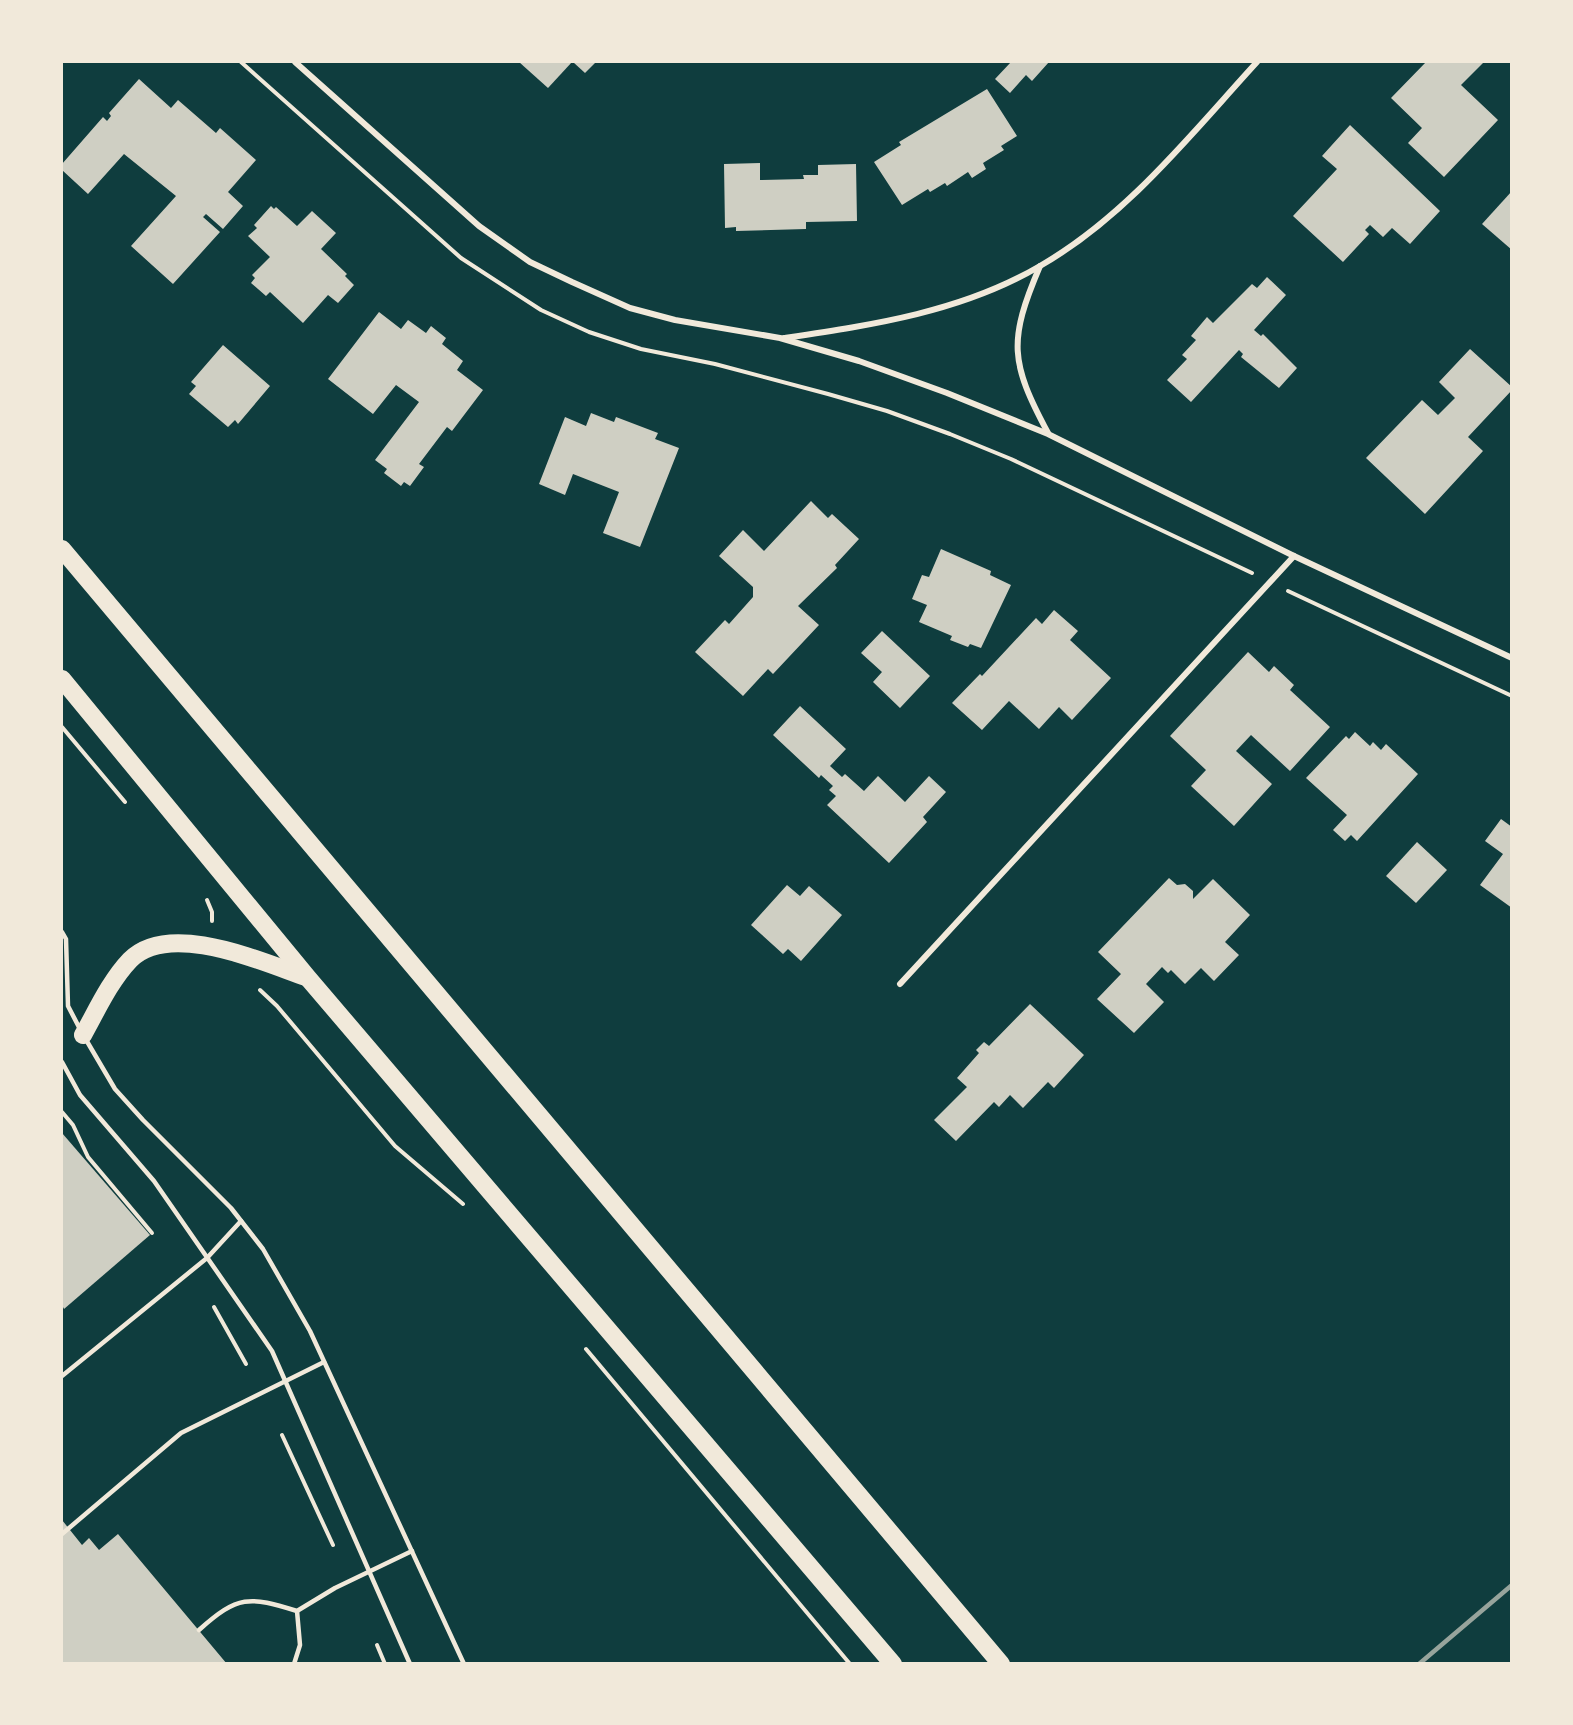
<svg xmlns="http://www.w3.org/2000/svg" width="1573" height="1725" font-family="'Noto Serif',serif">
	<rect width="100%" height="100%" fill="#0f3d3e"/>
	<g fill="#cfcfc3">
		<polygon points="519,62 572,62 548,88"/>
		<polygon points="573,62 596,62 585,73"/>
		<polygon points="1011,62 1049,62 1032,81 1026,75 1010,93 995,79"/>
		<polygon points="1426,62 1484,62 1461,85 1498,120 1444,177 1408,143 1422,128 1391,98"/>
		<polygon points="139,79 171,108 178,100 216,133 220,128 256,160 228,192 243,206 223,229 206,214 203,217 220,232 173,284 131,246 176,196 124,154 88,194 62,170 62,164 103,117 107,121 111,116 109,113"/>
		<polygon points="987,89 1017,136 1001,146 1004,150 983,163 986,169 972,178 968,172 947,186 945,183 930,192 928,189 902,205 874,162 901,145 899,142"/>
		<polygon points="1350,125 1440,211 1410,244 1392,228 1383,237 1370,225 1365,230 1369,234 1343,262 1293,216 1337,169 1322,156"/>
		<polygon points="760,163 760,180 804,179 803,175 818,175 818,165 856,164 857,221 806,222 806,229 736,231 736,227 725,228 724,164"/>
		<polygon points="1512,191 1512,250 1482,224"/>
		<polygon points="271,206 274,209 276,207 297,226 312,211 336,233 321,249 347,274 345,276 354,285 338,303 328,295 303,323 270,292 266,296 251,283 255,278 252,275 270,257 248,236 257,228 254,225"/>
		<polygon points="1267,277 1286,295 1254,330 1261,336 1263,334 1297,368 1279,388 1241,357 1243,354 1239,350 1191,402 1167,380 1187,359 1182,355 1196,340 1191,336 1207,317 1213,323 1252,284 1257,288"/>
		<polygon points="379,312 401,329 408,320 426,333 431,326 446,338 442,344 463,361 457,370 483,390 452,431 447,427 419,464 424,467 410,486 404,482 401,486 384,473 387,469 375,460 419,402 396,385 373,414 328,379"/>
		<polygon points="223,345 270,386 238,424 235,420 228,427 189,394 196,386 191,382"/>
		<polygon points="1470,349 1512,387 1512,390 1468,437 1483,451 1425,514 1366,458 1422,400 1438,415 1455,398 1439,382"/>
		<polygon points="591,413 614,422 616,417 658,433 655,439 679,448 640,547 603,533 619,492 573,474 565,495 539,484 565,417 586,426"/>
		<polygon points="811,501 828,518 832,514 859,539 835,565 837,568 798,606 819,625 773,674 768,669 743,696 695,652 725,620 729,624 753,597 753,587 719,556 743,530 764,551"/>
		<polygon points="941,549 991,571 990,575 1011,585 981,648 970,644 968,647 950,640 952,636 919,622 927,605 912,599 922,575 929,577"/>
		<polygon points="1054,610 1078,631 1070,640 1111,678 1072,720 1059,707 1039,729 1009,701 982,730 952,703 980,674 982,676 1036,618 1042,624"/>
		<polygon points="882,631 930,676 900,708 873,682 882,672 861,653"/>
		<polygon points="1248,652 1269,672 1274,666 1294,685 1290,690 1330,727 1290,771 1251,735 1236,751 1272,784 1234,826 1191,786 1206,770 1170,736"/>
		<polygon points="800,706 846,749 830,766 842,777 845,774 864,791 878,776 905,802 929,776 946,792 923,817 927,822 889,863 827,805 836,796 829,790 833,786 821,775 819,778 773,735"/>
		<polygon points="1355,732 1370,746 1373,742 1381,750 1386,744 1418,774 1357,841 1351,835 1345,841 1333,830 1347,815 1306,778 1346,736 1349,739"/>
		<polygon points="1501,819 1512,827 1512,908 1480,885 1503,854 1485,841"/>
		<polygon points="1417,842 1447,870 1416,903 1386,876"/>
		<polygon points="1169,878 1177,885 1185,884 1193,891 1193,899 1213,879 1250,915 1225,942 1239,955 1214,981 1201,968 1185,984 1171,970 1168,973 1162,967 1146,984 1164,1002 1134,1033 1097,999 1121,974 1098,952"/>
		<polygon points="787,885 800,896 809,886 842,915 801,961 788,949 783,954 751,925"/>
		<polygon points="1030,1004 1084,1055 1054,1088 1048,1082 1023,1108 1010,1095 999,1107 994,1102 956,1141 934,1120 967,1087 957,1078 979,1053 976,1050 984,1042 989,1046"/>
		<polygon points="62,1133 150,1235 64,1309 62,1305"/>
		<polygon points="62,1520 82,1545 89,1538 99,1550 118,1534 227,1664 62,1664"/>
	</g>
	<g fill="none" stroke-linecap="round" stroke-linejoin="round">
		<g stroke="#f1e9da" stroke-width="4">
			<polyline points="241,62 461,258 541,310 589,332 641,349 715,364 828,394 887,411 950,434 1011,459 1252,573"/>
			<polyline points="1288,591 1512,696"/>
			<polyline points="62,727 125,802"/>
			<polyline points="207,900 212,912 212,921"/>
			<polyline points="260,990 277,1006 395,1146 463,1204"/>
			<polyline points="62,1112 73,1125 88,1157 152,1233"/>
			<polyline points="214,1307 246,1364"/>
			<polyline points="586,1349 850,1664"/>
			<polyline points="282,1435 333,1545"/>
			<polyline points="377,1645 385,1664"/>
		</g>
		<g stroke="#f1e9da" stroke-width="4.5">
			<polyline points="62,932 66,939 68,1006 81,1031"/>
			<polyline points="85,1038 115,1089 143,1120 231,1208 263,1249 310,1331 464,1664"/>
			<polyline points="62,1062 80,1095 154,1181 272,1351 410,1664"/>
			<polyline points="62,1376 207,1258 241,1221"/>
			<polyline points="62,1534 181,1433 324,1362"/>
			<path d="M199,1630c39,-35 50,-34 98,-19l38,-23 77,-37"/>
			<polyline points="294,1664 300,1645 297,1611"/>
		</g>
		<g stroke="#f1e9da" stroke-width="6">
			<polyline points="295,62 479,226 530,262 572,282 630,308 675,320 780,338 859,361 947,393 1048,434 1294,556 1512,658"/>
			<path d="M1040,266c-32,75 -30,96 8,167"/>
			<path d="M784,338c88,-13 178,-26 256,-72 87,-50 151,-132 217,-204"/>
			<polyline points="900,984 1294,556"/>
		</g>
		<g stroke="#f1e9da" stroke-width="18">
			<polyline points="62,549 1001,1664"/>
			<polyline points="62,679 308,978 893,1664"/>
			<path d="M83,1035c14,-25 27,-54 47,-75 39,-40 132,2 176,17"/>
		</g>
		<polyline stroke="#97a49c" stroke-width="4.5" points="1419,1664 1512,1585"/>
	</g>
	<rect width="1573" height="1725" fill="none" stroke="#f1e9da" stroke-width="126"/>
</svg>
